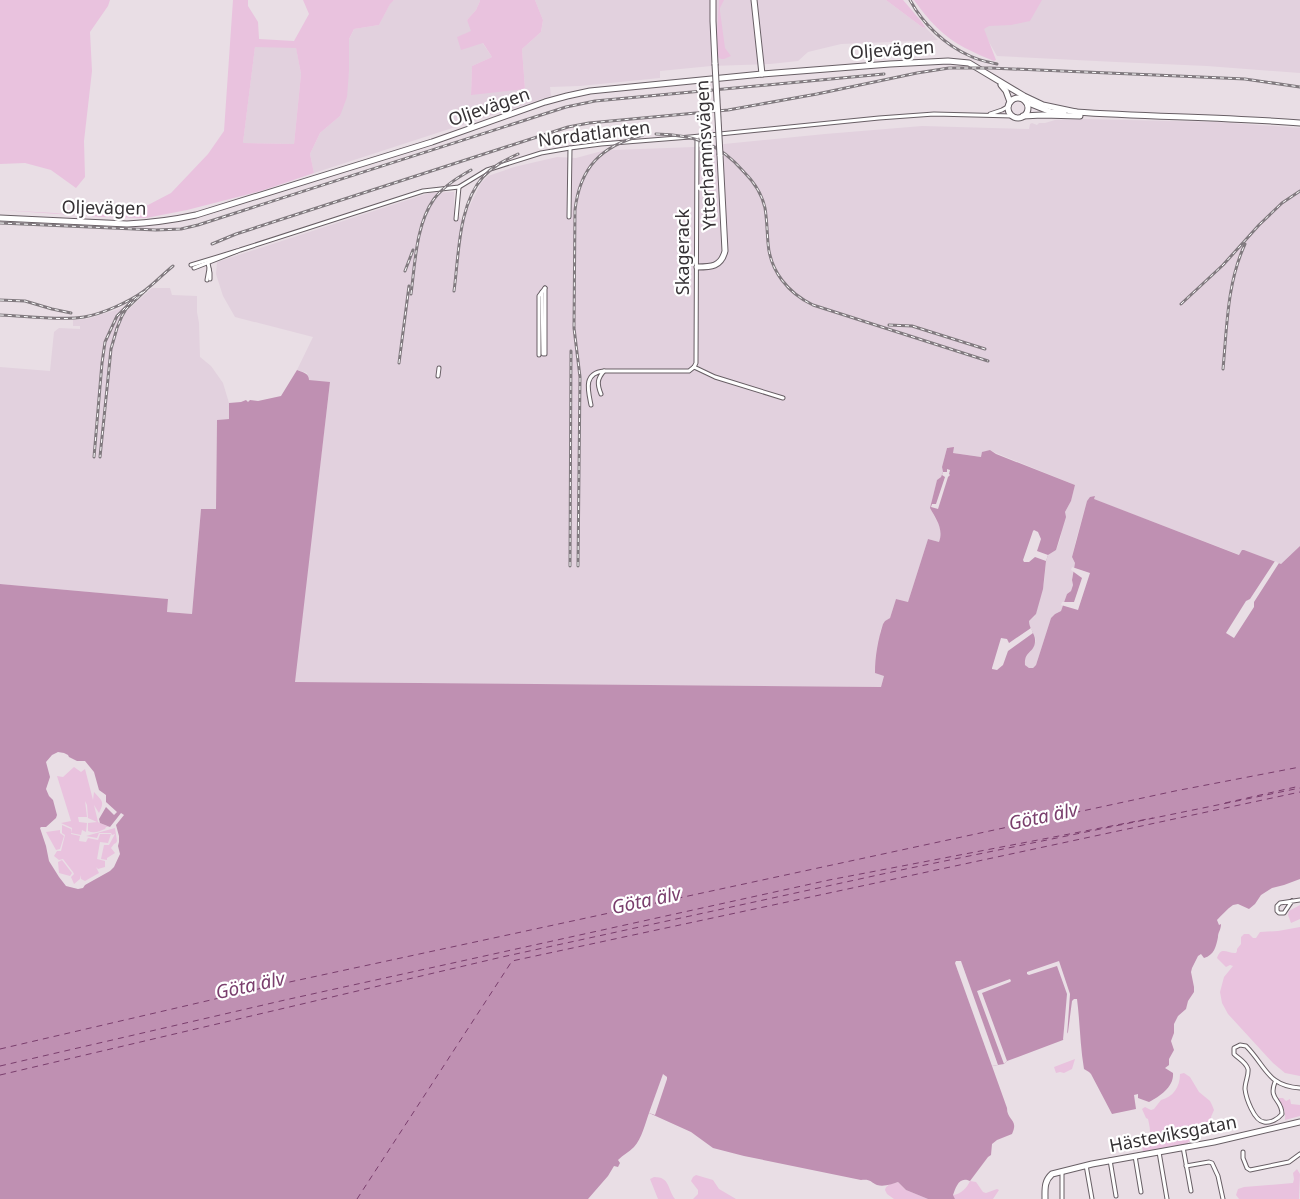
<svg xmlns="http://www.w3.org/2000/svg" width="1300" height="1199" font-family="'Noto Sans',sans-serif">
	<rect width="100%" height="100%" fill="#e9dee5"/>
	<g fill="#e2d1de">
		<polygon points="394,0 480,0 480,1 476,10 467,20 492,57 472,66 471,94 525,89 522,49 541,32 543,20 535,0 886,0 922,27 926,28 938,40 841,44 808,52 798,61 770,64 711,66 660,71 660,78 580,86 550,87 551,96 314,173 310,154 320,133 340,116 349,71 349,39 354,29 379,25 390,3"/>
		<polygon points="965,0 1300,0 1300,73 1207,66 1116,62 997,56"/>
		<polygon points="255,47 296,47 301,74 294,144 243,143"/>
		<polygon points="1083,119 1216,122 1300,128 1300,546 1281,564 1240,555 1093,499 1095,496 1087,501 1076,540 1072,557 1075,563 1072,580 1073,585 1071,591 1067,594 1061,611 1055,614 1051,618 1036,665 1033,668 1029,668 1025,665 1025,659 1036,641 1035,637 1029,625 1029,621 1035,616 1044,583 1046,561 1048,555 1056,550 1060,540 1065,512 1071,501 1075,485 996,453 990,450 982,457 953,453 949,447 947,448 942,467 943,472 941,477 937,480 930,508 941,529 941,536 939,542 928,539 908,602 896,599 890,618 885,621 883,624 880,632 884,676 881,687 294,682 330,383 308,380 307,373 297,370 313,337 235,317 223,296 216,274 217,262 429,193 454,192 454,208 462,221 481,183 488,176 514,167 557,157 576,158 602,151 614,150 694,147 825,134 922,126 1029,129 1030,124 1032,123 1037,125 1039,123 1045,123 1055,120"/>
		<polygon points="152,288 170,288 172,295 197,296 197,312 199,323 200,357 211,366 223,383 229,403 229,419 217,420 216,510 201,509 192,614 167,612 168,599 0,584 0,367 50,371 54,332 59,328 80,329 80,326 73,326 73,320 87,319 122,308 124,310 126,309 128,310"/>
	</g>
	<g fill="#e9c2de" fill-rule="evenodd">
		<polygon points="0,0 110,0 108,6 90,32 92,71 84,141 85,177 76,188 51,170 25,163 0,164"/>
		<path d="M233,0h15v6l10,16 1,17 35,2 15,-27 -6,-14h91l-4,4 -11,21 -25,4 -5,10v32l-2,26 -7,19 -20,17 -10,21 4,19 -53,18 -74,19 -41,8 -44,-1 -102,-7 54,3 29,3 49,-9 16,-2 23,-12 37,-39 16,-23zM255,47l41,1 5,26 -7,70 -51,-1z"/>
		<polygon points="480,0 535,0 543,20 541,32 522,49 525,89 471,95 472,66 492,57 483,43 461,50 457,37 471,31 467,20 476,10 480,1"/>
		<polygon points="719,0 724,0 720,8 720,11 725,48 731,56 724,59 721,59 718,57 717,35"/>
		<polygon points="886,0 903,0 921,21 926,28 922,27"/>
		<path d="M914,0h128l-12,21 -19,4 -22,1 -5,3 12,31 -2,1c-10,-4 -19,-8 -29,-13 -20,-10 -38,-29 -51,-48z"/>
		<path d="M74,767l7,5 4,-3 8,31 1,-8c8,9 11,9 5,21l-5,-8 4,17 11,5h-3l-1,2c-5,2 -11,5 -17,2v-8l9,-1 -9,-4 -1,-13 -2,-4 2,16h-9l1,5 8,1 -1,9 -4,-2 -1,5 -10,-2 1,-5 -11,-5 10,-2 -14,-45 6,1z"/>
		<polygon points="62,825 71,829 71,834 80,836 79,841 86,842 88,838 98,840 100,834 111,834 108,843 100,842 97,859 105,861 105,867 98,869 96,867 99,873 85,881 81,879 80,875 80,879 74,884 71,877 74,874 73,872 63,859 59,860 54,856 57,851 61,851 65,835 62,833"/>
		<polygon points="115,828 117,841 116,843 114,844 111,848 115,853 107,858 107,860 101,859 104,845 109,845 115,834 112,835 111,833 99,833 97,838 86,836"/>
		<polygon points="60,830 60,833 64,836 60,849 56,850 46,832"/>
		<polygon points="62,860 72,873 70,876 59,873 58,862"/>
		<polygon points="1300,905 1300,919 1291,923 1288,915 1289,911"/>
		<path d="M1300,927v149l-15,-3 -12,-10 -45,-49 -6,-11 -2,-11 4,-15 9,-11 -3,-1 -4,2 -9,-9c4,-13 11,-4 19,-5l1,-2v-2l4,-5v-7l3,-3h5l4,4h3l4,-6 18,-1z"/>
		<polygon points="1075,1059 1072,1069 1064,1073 1060,1072 1056,1073 1054,1067"/>
		<path d="M1184,1073l6,4 9,15 11,9 2,4 2,5 -3,7 2,8 -2,4 -7,-1 -5,7 -1,5 -10,2 -1,4 -44,7 -1,-12c11,-5 8,-12 6,-22l-2,-1 -4,-9 3,-2 6,3 3,-1 7,-9c12,-3 19,-13 19,-26z"/>
		<path d="M1277,1098h6l3,3 4,-2 1,5 9,1v11l-15,4c1,-10 -2,-14 -8,-22z"/>
		<polygon points="1297,1169 1300,1174 1299,1199 1239,1199 1236,1195 1238,1189 1244,1187 1293,1183 1294,1179 1293,1173"/>
		<polygon points="696,1175 713,1180 719,1189 736,1199 693,1199 698,1194 698,1190 691,1181 693,1177"/>
		<path d="M654,1177c16,0 13,11 21,22h-17l-8,-20z"/>
		<path d="M970,1181l6,1 7,10 3,1 11,-4 2,1 -6,9h-38l-2,-4c8,-1 14,-7 17,-14z"/>
		<path d="M898,1182l8,8 22,9h-34l-7,-5 -2,-4c1,-6 8,-6 13,-8z"/>
	</g>
	<path fill="#bf90b2" fill-rule="evenodd" d="M297,370c5,2 12,3 12,10l21,2 -35,300 586,5 3,-11 -9,-3c0,-17 3,-33 8,-49l2,-3 5,-3 6,-19 12,3 20,-63 11,3c5,-13 -3,-23 -9,-34l7,-28 4,-3 2,-5 -1,-5 5,-19 7,-1 -1,6 28,4 1,-5 8,-2 6,4 79,31 -4,16 -6,11 1,5 -10,33 -8,5 -2,6 -3,28 -7,25 -7,7c0,8 7,13 6,21 -1,11 -11,9 -10,23l4,3h4l3,-3 15,-47 4,-4 6,-3 6,-17 4,-3 2,-6 -1,-5 3,-17 -3,-6 15,-56 3,-4 5,-1 -1,3 145,56 3,-5h2l37,14 19,-18v333l-16,6 -12,3 -11,7 -6,9 -6,5 -11,-5 -5,1c-6,4 -11,10 -16,15l2,5 2,-1c0,6 -3,8 -3,13 -2,10 -4,18 -14,21l-3,-4 -3,2 -6,12 -1,4 3,15v5l-6,9 -2,8 -8,7 -4,8v9l-3,8 3,9 -5,9v6l-4,3 8,5c1,14 -13,23 -24,29l-11,-4v-4l-4,1 2,14 -24,5 -21,-40 -2,-2 -5,-3c-4,-23 -4,-47 -7,-70h-3l-2,2 -4,31 -5,8 -56,21 -3,3 -12,2 15,42c0,13 12,11 5,26l-15,6 -5,4 -1,11 -3,2 -18,24c-11,-5 -14,6 -17,14l2,4h-27l-22,-9 -8,-8c-6,2 -14,5 -21,3 -7,-3 -6,-6 -16,-5l-117,-24 -31,-8 -22,-16 -42,-19c-4,11 -7,25 -15,34 -5,5 -11,8 -16,13l2,3 -2,4 -4,-1 -6,10 -20,23h-588v-615l168,15 -1,13 25,2 9,-105h15l1,-89 12,-1v-16l12,-1 5,-2 2,2 2,-2 8,1 23,-5zM58,752l6,1 4,2 1,2 8,4h8l9,11 5,18 7,5v7l11,10 -3,3 -8,-8 -7,12 1,4 10,4 11,-14 3,2 -8,10 3,11v6l-1,4 2,8 -6,13 -4,4 -25,14 -2,3 -5,1 -12,-3 -7,-9 -10,-16 -3,-15 -6,-18 1,-1h5l10,-9 1,-3 -4,-15 -4,-4 -3,-7 4,-12 -4,-15 6,-7z"/>
	<g fill="#e9dee5">
		<polygon points="947,469 950,470 949,474 950,475 948,477 938,509 931,507 932,504 936,504 945,477 942,475 943,472 947,472"/>
		<polygon points="1034,530 1038,532 1041,539 1037,551 1048,555 1046,561 1035,557 1029,562 1024,562 1023,560 1033,531"/>
		<polygon points="1275,561 1279,563 1254,602 1254,607 1234,638 1226,633 1246,601 1250,599"/>
		<polygon points="1072,567 1090,573 1078,610 1061,605 1062,602 1074,602 1082,578 1071,570"/>
		<polygon points="1031,628 1033,633 1008,651 1003,665 997,670 992,669 992,668 1001,638 1007,639 1009,643"/>
		<polygon points="956,961 961,961 998,1065 992,1066 955,963"/>
		<polygon points="1059,961 1070,994 1067,1036 1063,1040 1067,994 1057,966 1029,975 1027,974 1027,972"/>
		<polygon points="1010,979 1011,981 1010,982 982,993 1007,1061 1004,1064 977,991"/>
		<polygon points="663,1074 667,1077 667,1079 655,1115 649,1113"/>
	</g>
	<g fill="none" stroke-linecap="round" stroke-linejoin="round">
		<g stroke="#7a3e6d" stroke-width="1" stroke-dasharray="6 5" stroke-linecap="butt">
			<polyline points="1225,803 1300,786"/>
			<polyline points="0,1049 271,986 1175,791 1300,767"/>
			<polyline points="0,1066 285,1000 829,880 1153,818"/>
			<polyline points="0,1075 502,957 901,870 1300,788"/>
			<polyline points="357,1199 512,961 1300,792"/>
		</g>
		<g stroke="#685f65" stroke-width="5">
			<g id="street">
				<polyline points="990,114 1002,110 1009,106"/>
				<polyline points="569,217 570,148"/>
				<polyline points="456,219 459,187"/>
				<polyline points="208,263 210,273 210,279"/>
				<polyline points="191,265 237,251"/>
				<polyline points="194,268 240,250 423,191 459,187 487,170 541,153 570,148 601,144 690,137 879,118 934,114 1013,116"/>
				<polyline points="207,280 209,269"/>
				<polyline points="542,292 543,354"/>
				<polyline points="545,354 545,288"/>
				<polyline points="539,355 539,296 545,288"/>
				<polyline points="694,367 696,363 697,137"/>
				<polyline points="694,367 715,377 783,398"/>
				<polyline points="604,371 689,371 694,367"/>
				<polyline points="438,376 439,368"/>
				<path d="M591,405c-3,-15 -8,-32 13,-34 -7,8 -7,13 -3,23"/>
				<polyline points="1292,901 1284,913 1279,913 1277,911 1277,906 1280,903 1300,900"/>
				<path d="M1275,1082c-7,18 7,17 7,32 -4,5 -11,9 -18,8 -10,-1 -18,-24 -19,-33 0,-7 4,-14 3,-20 -2,-7 -9,-10 -14,-15v-6l6,-3 6,1c20,20 21,40 54,42"/>
				<polyline points="1183,1147 1191,1191"/>
				<polyline points="1159,1152 1167,1199"/>
				<polyline points="1243,1152 1243,1158 1247,1168 1250,1170 1289,1162 1300,1154"/>
				<polyline points="1135,1156 1141,1192"/>
				<polyline points="1110,1160 1116,1196"/>
				<polyline points="1086,1165 1092,1199"/>
				<polyline points="1186,1166 1209,1162 1212,1163 1218,1176 1223,1199"/>
				<polyline points="1062,1199 1062,1171"/>
			</g>
		</g>
		<g stroke="#685f65" stroke-width="7">
			<g id="secondary">
				<polyline points="713,0 713,21 715,64"/>
				<polyline points="754,0 762,74"/>
				<polyline points="1001,85 1006,91 1010,102"/>
				<circle cx="1018" cy="108" r="10"/>
				<polyline points="1026,102 1051,112 1064,112"/>
				<path d="M1075,112c75,5 150,5 225,11"/>
				<polyline points="1023,116 1042,115 1080,116"/>
				<path d="M0,218l127,6c23,-1 46,-4 69,-9l236,-73 113,-40 22,-6 23,-5 172,-17 128,-10 58,-3 21,2 55,33 19,9 33,7"/>
				<path d="M697,267c14,0 24,0 28,-16l-5,-96"/>
				<path d="M1045,1199c0,-10 -1,-18 7,-25l40,-10 122,-22 86,-20"/>
			</g>
		</g>
		<use href="#street" stroke="#fff" stroke-width="3"/>
		<use href="#secondary" stroke="#fff" stroke-width="5"/>
		<g stroke="#817a7f" stroke-width="3">
			<g id="rail">
				<path d="M910,0c13,24 35,45 60,56 8,4 18,6 27,8"/>
				<path d="M656,134c38,1 62,8 88,38 10,10 18,22 21,36 2,12 2,23 3,35 2,28 20,50 45,62l175,56"/>
				<polyline points="0,223 156,230 181,229 198,225 566,107 595,101 884,74"/>
				<polyline points="212,244 236,234 568,127 589,123 728,110 817,94 917,73 949,68 990,68 1178,76 1245,79 1300,87"/>
				<polyline points="405,271 413,250"/>
				<path d="M454,291c5,-36 4,-86 29,-114 10,-11 22,-17 35,-23"/>
				<path d="M411,294c4,-30 5,-70 23,-95 10,-13 23,-21 37,-29"/>
				<polyline points="0,300 25,301 52,309 71,313"/>
				<polyline points="1181,304 1223,265 1259,225 1282,203 1300,191"/>
				<path d="M0,315c26,1 60,6 84,2 18,-3 45,-15 60,-26 10,-7 19,-17 29,-25"/>
				<polyline points="889,325 912,326 985,349"/>
				<polyline points="399,363 409,286"/>
				<path d="M1223,369c4,-42 4,-86 22,-125"/>
				<polyline points="94,457 102,363 105,342 117,316 130,303 146,290 126,309 122,316 117,328 111,349 100,457"/>
				<polyline points="570,566 571,351"/>
				<path d="M578,566l2,-189 -6,-49 1,-118c5,-43 26,-64 68,-75"/>
			</g>
		</g>
		<use href="#rail" stroke="#fff" stroke-width="1" stroke-dasharray="4" stroke-linecap="butt"/>
		<g stroke="#685f65" stroke-width="7" stroke-linecap="butt">
			<polyline id="secondary-bridge" points="715,64 720,155"/>
		</g>
		<use href="#secondary-bridge" stroke="#fff" stroke-width="5"/>
	</g>
	<g text-anchor="middle" stroke-width="4.5" stroke-linejoin="round" paint-order="stroke">
		<g font-size="18" fill="#363235" stroke="#fff">
			<text transform="translate(892 50) rotate(-4)" y="6">Oljevägen</text>
			<text transform="translate(489 107) rotate(-19)" y="6">Oljevägen</text>
			<text transform="translate(594 134) rotate(-7)" y="6">Nordatlanten</text>
			<text transform="translate(706 155) rotate(-93)" y="6">Ytterhamnsvägen</text>
			<text transform="translate(104 208) rotate(1)" y="6">Oljevägen</text>
			<text transform="translate(683 252) rotate(-90)" y="6">Skagerack</text>
			<text transform="translate(1173 1134) rotate(-11)" y="6">Hästeviksgatan</text>
		</g>
		<g font-size="19" font-style="italic" fill="#7a3e6d" stroke="#fff">
			<text transform="translate(1043 816) rotate(-12)" y="7">Göta älv</text>
			<text transform="translate(646 900) rotate(-12)" y="7">Göta älv</text>
			<text transform="translate(250 985) rotate(-12)" y="7">Göta älv</text>
		</g>
	</g>
</svg>
